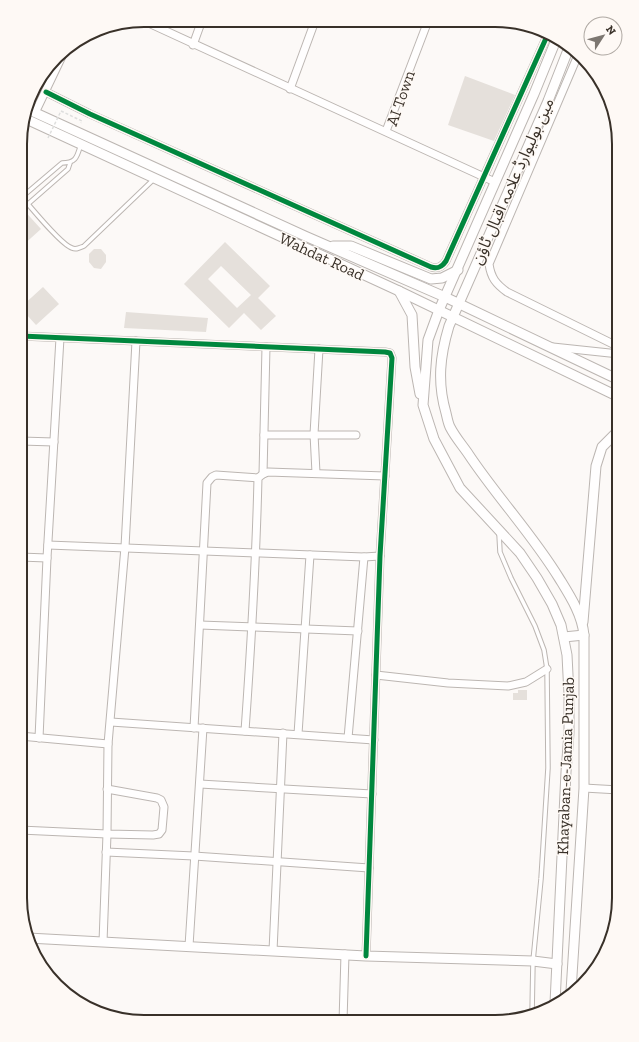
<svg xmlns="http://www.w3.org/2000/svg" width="639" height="1042" font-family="'Zilla Slab','Noto Sans Arabic',serif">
	<rect width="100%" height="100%" fill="#fcf9f7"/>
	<g fill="#e5e0db" fill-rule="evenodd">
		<polygon points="465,76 515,95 494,141 448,125"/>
		<polygon points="21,207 41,229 21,247"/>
		<path d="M225,242l45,44 -12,12 18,18 -15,14 -17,-17 -15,15 -45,-44zM221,266l30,29 -14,13 -29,-29z"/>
		<polygon points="94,249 101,249 106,255 106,262 101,269 94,268 89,262 89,254"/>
		<polygon points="43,287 59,304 36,325 27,315 21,320 21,307"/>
		<polygon points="126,312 208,318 206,332 124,328"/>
		<polygon points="518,690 527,690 527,700 513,700 513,693 518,693"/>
	</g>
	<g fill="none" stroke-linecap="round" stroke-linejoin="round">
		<g stroke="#bcb6b2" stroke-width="5.5">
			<g id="lane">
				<path d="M21,196c9,10 40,49 51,52 4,2 7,0 12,-2l70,-67"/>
				<path d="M22,197l40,-34c15,0 15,-7 19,-19"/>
				<polyline points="28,204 68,169 70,163"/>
				<polyline points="499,534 500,552 511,578 535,626 544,650 547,669 548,768 541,879 533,961 532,1015"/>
			</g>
		</g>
		<g stroke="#bcb6b2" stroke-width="9">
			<g id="street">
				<polyline points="142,20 495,182"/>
				<polyline points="193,45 202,20"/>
				<path d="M578,55l-89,209c2,14 7,20 18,28l112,55"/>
				<polyline points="290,89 315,21"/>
				<path d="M46,92l44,22 341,153c7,2 11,0 15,-6l101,-225"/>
				<polyline points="35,113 66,48"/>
				<polyline points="386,131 428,21"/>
				<polyline points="21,336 385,352 390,353 392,358 380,556 366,956"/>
				<polyline points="553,347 619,354"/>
				<polyline points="264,435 356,435"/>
				<polyline points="21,441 54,442"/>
				<polyline points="316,473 314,434 319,349"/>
				<polyline points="263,474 266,347"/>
				<polyline points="48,545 364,557 380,556"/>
				<polyline points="20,557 47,558"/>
				<polyline points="200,625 358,631"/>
				<polyline points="376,675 448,683 508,686 526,682 547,669"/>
				<polyline points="111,722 374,740"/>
				<polyline points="194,728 207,483 212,477 216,475 258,478"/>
				<path d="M245,731c6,-84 11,-168 13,-253l5,-4 5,-2 117,4"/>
				<polyline points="298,734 310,555"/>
				<polyline points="20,736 108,744 125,547 136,341"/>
				<polyline points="39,738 47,558 60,338"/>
				<polyline points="348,738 364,557"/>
				<polyline points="200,784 372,794"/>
				<polyline points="584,788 619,790"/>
				<polyline points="20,830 107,834 153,835 159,834 162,830 164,807 161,800 157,798 107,789"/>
				<polyline points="106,852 194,856 369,868"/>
				<polyline points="103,942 107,834 108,744"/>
				<polyline points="189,946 203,728"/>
				<polyline points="273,951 283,733"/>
				<polyline points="343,1022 345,954"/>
			</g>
		</g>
		<g stroke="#bcb6b2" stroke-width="11">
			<g id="secondary">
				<path d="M570,45l-22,56 -99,225c-9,30 -12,56 -3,87 1,4 2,10 4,14 5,10 13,19 19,28 28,42 63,79 90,123 11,18 23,36 25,57v153l-13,203"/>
				<polyline points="27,109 305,236 445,297 619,380"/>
				<polyline points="24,118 399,291 619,397"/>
				<polyline points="333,246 351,246 431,279 442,278 458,270"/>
				<polyline points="399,291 412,315 415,367 420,394"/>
				<polyline points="583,622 596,466 602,447 619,430"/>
				<polyline points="564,637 584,635"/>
				<polyline points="28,938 366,956 533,961 557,964"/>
				<polyline points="555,1003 566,772 569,733 569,695 567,655 561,625 552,604 537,578 520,553 460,488 434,439 423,405 428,340 439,310 534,94 556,40"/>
			</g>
		</g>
		<polyline stroke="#dededd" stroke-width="1.5" stroke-dasharray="3 2" stroke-linecap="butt" points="61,111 82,121 81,123"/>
		<use href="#lane" stroke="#fffefe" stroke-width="3.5"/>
		<use href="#street" stroke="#fffefe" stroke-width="7"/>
		<use href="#secondary" stroke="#fffefe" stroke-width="9"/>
		<polyline stroke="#dededd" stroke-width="1.5" stroke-dasharray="3 2" stroke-linecap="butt" points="48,138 61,111"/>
		<g stroke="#fef9f5" stroke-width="8">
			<g id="cycleway">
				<path d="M46,92l44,22 341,153c7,2 11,0 15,-6l101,-225"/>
				<polyline points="21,336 385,352 390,353 392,358 380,556 366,956"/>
			</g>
		</g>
		<use href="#cycleway" stroke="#00873e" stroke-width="5"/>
	</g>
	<g text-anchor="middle" stroke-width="3" stroke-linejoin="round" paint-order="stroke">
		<g font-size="16" fill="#393129" stroke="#fef9f5">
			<text transform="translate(400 98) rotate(-71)" y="6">AI Town</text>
			<text transform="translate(512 181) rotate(-66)" y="6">مین بولیوارڈ علامہ اقبال ٹاؤن</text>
			<text transform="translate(322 256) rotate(25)" y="6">Wahdat Road</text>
			<text transform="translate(565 766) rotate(-88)" y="6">Khayaban-e-Jamia Punjab</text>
		</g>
	</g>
	<path d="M0 0H639V1042H0ZM144 27H495A117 117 0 0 1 612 144V898A117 117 0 0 1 495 1015H144A117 117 0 0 1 27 898V144A117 117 0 0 1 144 27Z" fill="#fef9f5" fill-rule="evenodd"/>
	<path fill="none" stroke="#393129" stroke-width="2" d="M144 27H495A117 117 0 0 1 612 144V898A117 117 0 0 1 495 1015H144A117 117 0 0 1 27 898V144A117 117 0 0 1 144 27Z"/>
	<g transform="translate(603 36) rotate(54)"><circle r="19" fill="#fef9f5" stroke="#afa9a3"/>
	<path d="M0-3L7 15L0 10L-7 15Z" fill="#7d7771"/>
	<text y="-6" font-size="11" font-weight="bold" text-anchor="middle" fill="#393129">N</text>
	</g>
</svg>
